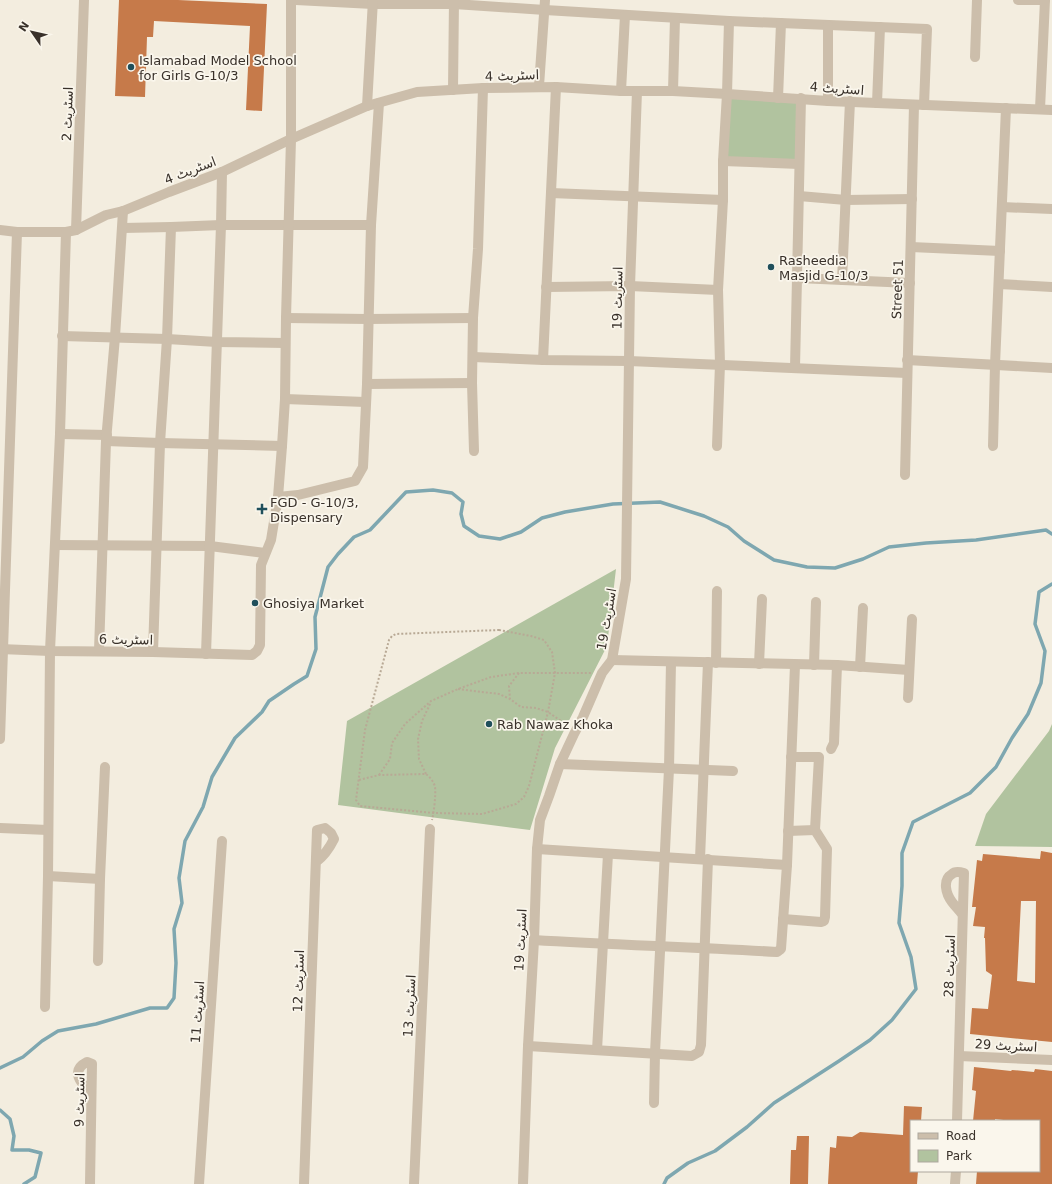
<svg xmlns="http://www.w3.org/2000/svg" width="1052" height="1184" font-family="'DejaVu Sans','Noto Sans Arabic',sans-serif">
	<rect width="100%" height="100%" fill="#f3eddf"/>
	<g fill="#b1c39f">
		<polygon points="729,97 800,101 795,160 726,159"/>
		<polygon points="616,569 607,646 555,748 530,830 338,805 347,721"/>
		<polygon points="1052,724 1052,847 975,846 986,814 1049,731"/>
	</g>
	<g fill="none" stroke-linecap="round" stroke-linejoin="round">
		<g stroke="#7ea7b0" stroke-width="3.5">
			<polyline points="0,1068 23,1057 42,1041 58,1031 96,1024 150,1008 167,1008 174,998 176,963 174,929 182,903 179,878 185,841 203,807 212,777 235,738 262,712 269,701 294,684 307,676 316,649 315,617 328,567 338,554 354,537 370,530 406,492 433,490 452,493 463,502 461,514 464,526 479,536 500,539 521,532 542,518 565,512 613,504 660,502 704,516 728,527 744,541 774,560 807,567 835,568 863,559 889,547 926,543 976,540 1046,530 1052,534"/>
			<polyline points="0,1110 10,1119 14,1136 12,1150 29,1150 41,1153 35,1177 24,1184"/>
			<polyline points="664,1184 667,1178 688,1163 715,1151 747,1127 774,1103 839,1061 870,1040 892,1020 916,989 911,957 899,923 902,886 902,853 913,822 970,793 996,767 1012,738 1028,714 1041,683 1045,651 1035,624 1039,592 1052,584"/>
		</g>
	</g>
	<g fill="#c67a4a" fill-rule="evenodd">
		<polygon points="119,0 178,0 267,4 262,111 246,110 250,26 154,21 153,37 147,37 145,97 115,96"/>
		<path d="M1041,851l11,2v189l-82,-8 2,-26 16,1 4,-34 -6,-4 -1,-33h-1l1,-11 -12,-1 3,-19h-4l5,-47 5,1 1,-7 57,5zM1021,901h15l-1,82 -18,-2z"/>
		<polygon points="974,1067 1011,1071 1012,1070 1034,1072 1035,1069 1052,1071 1052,1184 976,1184 977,1171 1039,1171 1039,1121 1012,1121 995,1119 995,1121 973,1121 976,1091 972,1090"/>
		<polygon points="904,1106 922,1107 921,1121 911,1121 911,1171 918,1171 917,1184 828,1184 830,1147 836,1148 837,1136 852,1137 860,1132 903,1135"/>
		<polygon points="797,1136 809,1136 808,1184 790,1184 791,1150 796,1150"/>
	</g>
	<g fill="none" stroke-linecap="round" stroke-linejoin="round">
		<g stroke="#b8a995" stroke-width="2" stroke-dasharray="2 2" stroke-linecap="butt">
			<polygon points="499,630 531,636 544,640 552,652 555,673 548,712 529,786 524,797 516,804 482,814 434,813 360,806 356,800 365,730 389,640 392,636 396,634"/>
			<polyline points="519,673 509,686 510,699 521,707 536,708 548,712 561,721 567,727"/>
			<polyline points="458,689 499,694 510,699"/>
			<polyline points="426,774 419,759 418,739 422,721 431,702"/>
			<polyline points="379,775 390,759 392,743 405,724 431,701 458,689 491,677 519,673 591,673"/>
			<path d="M359,780l20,-5 47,-1c4,3 8,8 9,13 1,7 -1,25 -3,33"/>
		</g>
		<g stroke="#ccbeab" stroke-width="10">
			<polyline points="296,0 373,4 454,4 545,10 729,21 927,29 924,105"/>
			<polyline points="1018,0 1045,0"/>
			<polyline points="975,57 977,0"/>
			<polyline points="539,86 545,0"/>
			<polyline points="453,90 454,0"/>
			<polyline points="621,91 625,15"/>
			<polyline points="673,91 675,18"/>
			<polyline points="778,98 781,23"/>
			<polyline points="828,101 828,26"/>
			<polyline points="877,103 880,27"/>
			<polyline points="367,106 373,0"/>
			<polyline points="1040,109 1045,0"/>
			<polyline points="723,161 799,164"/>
			<polyline points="551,193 723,200"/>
			<polyline points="799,196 846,200 912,199"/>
			<polyline points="1002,207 1052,209"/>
			<polyline points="123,228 171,227 221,225 371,225"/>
			<polyline points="0,230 17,232 66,232 76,230 106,215 123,211 169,192 222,172 291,139 367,106 417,92 483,88 556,87 621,91 673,91 727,94 828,101 1052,110"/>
			<polyline points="76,230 84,0"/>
			<polyline points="911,247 1000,251"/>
			<polyline points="798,278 910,283"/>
			<polyline points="842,280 850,101"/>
			<polyline points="999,284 1052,287"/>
			<polyline points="546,287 630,286 718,290"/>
			<polyline points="286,318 368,319 473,318"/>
			<polyline points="62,336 167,339 217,342 285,343"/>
			<polyline points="473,357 543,360 629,361 907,373"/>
			<polyline points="543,360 556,87"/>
			<polyline points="907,360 1052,368"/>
			<polyline points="795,368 801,98"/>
			<polyline points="367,384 472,383"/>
			<polyline points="285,399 365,402"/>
			<polyline points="60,434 107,435"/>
			<polyline points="106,441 160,443 282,446"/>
			<polyline points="717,446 720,364 718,290 723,200 723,161 727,94 729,21"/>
			<polyline points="993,446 995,365 1006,108"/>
			<polyline points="474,451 472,383 473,318 478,249 483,88"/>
			<polyline points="905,475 914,105"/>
			<polyline points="278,497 298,495 355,481 363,467 367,384 371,225 379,103"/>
			<polyline points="55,545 210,546 265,553"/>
			<polyline points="0,649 50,651 153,652 252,655 257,651 260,645 261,565 271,540 278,497 282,446 285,399 286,318 291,139 291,0"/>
			<polyline points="99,651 106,441 115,337 123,211"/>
			<polyline points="153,652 160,443 167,339 171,227"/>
			<polyline points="206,654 221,225 222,172"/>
			<polyline points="612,660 837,665 909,670"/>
			<polyline points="716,663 717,591"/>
			<polyline points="759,664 762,599"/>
			<polyline points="814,665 816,602"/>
			<polyline points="860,667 863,608"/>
			<polyline points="908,698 912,619"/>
			<polyline points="0,739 17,232"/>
			<polyline points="831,749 834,743 837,665"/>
			<polyline points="560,764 733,771"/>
			<polyline points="0,828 48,830"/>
			<polyline points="788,831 815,830"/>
			<polyline points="537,849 787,865"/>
			<polyline points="700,859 708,662"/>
			<polyline points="48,876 100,879"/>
			<polyline points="783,919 821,922 824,921 825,917 827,849 815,830 819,757 791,757"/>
			<path d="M534,940c81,5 162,7 243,12l4,-3 6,-84 8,-200"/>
			<polyline points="98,961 100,879 105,767"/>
			<polyline points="45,1007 48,876 50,651 60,434 66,232"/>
			<polyline points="528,1046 692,1056 699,1052 701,1045 708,859"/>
			<polyline points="597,1050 608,854"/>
			<polyline points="959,1056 1052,1060"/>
			<polyline points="654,1103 655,1053 669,769 671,662"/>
			<path d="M957,1121l7,-248c-4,-1 -9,-2 -12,1 -10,6 -6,20 0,28 3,4 7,8 10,12"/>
			<path d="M90,1184l2,-120 -5,-2c-18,9 -5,22 4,32"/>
			<polyline points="199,1184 222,841"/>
			<path d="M304,1184l13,-354 8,-2 6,5 3,6c-5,10 -10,17 -18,23"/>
			<polyline points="414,1184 430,829"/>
			<polyline points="523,1184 528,1046 534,940 537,849 540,820 549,796 560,764 574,734 583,717 602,673 612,660 626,579 630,286 637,91"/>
			<polyline points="955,1184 956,1171"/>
		</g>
	</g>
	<g fill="#1f4f5b" stroke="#faf6ec" stroke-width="1.5">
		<circle cx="131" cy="67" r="4"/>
		<circle cx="771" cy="267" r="4"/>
		<path d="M260 503h4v4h4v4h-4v4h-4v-4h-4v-4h4z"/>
		<circle cx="255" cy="603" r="4"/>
		<circle cx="489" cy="724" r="4"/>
	</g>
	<g text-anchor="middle" stroke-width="3.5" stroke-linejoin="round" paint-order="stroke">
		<g font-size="13" fill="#39312a" stroke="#faf6ec" text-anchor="start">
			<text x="139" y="65">Islamabad Model School<tspan x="139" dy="15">for Girls G-10/3</tspan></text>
			<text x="779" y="265">Rasheedia<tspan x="779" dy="15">Masjid G-10/3</tspan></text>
			<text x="270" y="507">FGD - G-10/3,<tspan x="270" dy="15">Dispensary</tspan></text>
			<text x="263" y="608">Ghosiya Market</text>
			<text x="497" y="729">Rab Nawaz Khoka</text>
		</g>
		<g font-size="13" fill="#39312a" stroke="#faf6ec">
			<text transform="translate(512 75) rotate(-2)" y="5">اسٹریٹ 4</text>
			<text transform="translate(837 88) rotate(4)" y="5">اسٹریٹ 4</text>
			<text transform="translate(67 114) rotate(-88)" y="5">اسٹریٹ 2</text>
			<text transform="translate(190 170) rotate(-21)" y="5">اسٹریٹ 4</text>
			<text transform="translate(897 289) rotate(-88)" y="5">Street 51</text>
			<text transform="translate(617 298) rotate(-89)" y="5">اسٹریٹ 19</text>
			<text transform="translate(606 619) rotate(-80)" y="5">اسٹریٹ 19</text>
			<text transform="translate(126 639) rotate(1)" y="5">اسٹریٹ 6</text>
			<text transform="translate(520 940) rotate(-87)" y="5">اسٹریٹ 19</text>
			<text transform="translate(949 966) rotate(-88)" y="5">اسٹریٹ 28</text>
			<text transform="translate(298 981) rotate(-88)" y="5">اسٹریٹ 12</text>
			<text transform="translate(409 1006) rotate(-87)" y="5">اسٹریٹ 13</text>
			<text transform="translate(197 1012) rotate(-86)" y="5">اسٹریٹ 11</text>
			<text transform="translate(1006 1045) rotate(3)" y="5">اسٹریٹ 29</text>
			<text transform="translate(79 1100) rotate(-89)" y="5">اسٹریٹ 9</text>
		</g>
	</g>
	<rect x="910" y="1120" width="130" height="52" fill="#faf6ec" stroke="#ada79e"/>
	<rect x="918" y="1133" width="20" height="6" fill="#ccbeab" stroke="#ada79e"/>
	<text x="946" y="1140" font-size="12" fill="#39312a">Road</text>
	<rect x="918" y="1150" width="20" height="12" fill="#b1c39f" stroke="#ada79e"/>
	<text x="946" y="1160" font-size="12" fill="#39312a">Park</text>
	<g transform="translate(32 32) rotate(304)" stroke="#faf6ec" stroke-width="3" paint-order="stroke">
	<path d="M0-3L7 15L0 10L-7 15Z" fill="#39312a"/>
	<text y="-6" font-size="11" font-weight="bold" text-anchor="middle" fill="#39312a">N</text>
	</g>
</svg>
